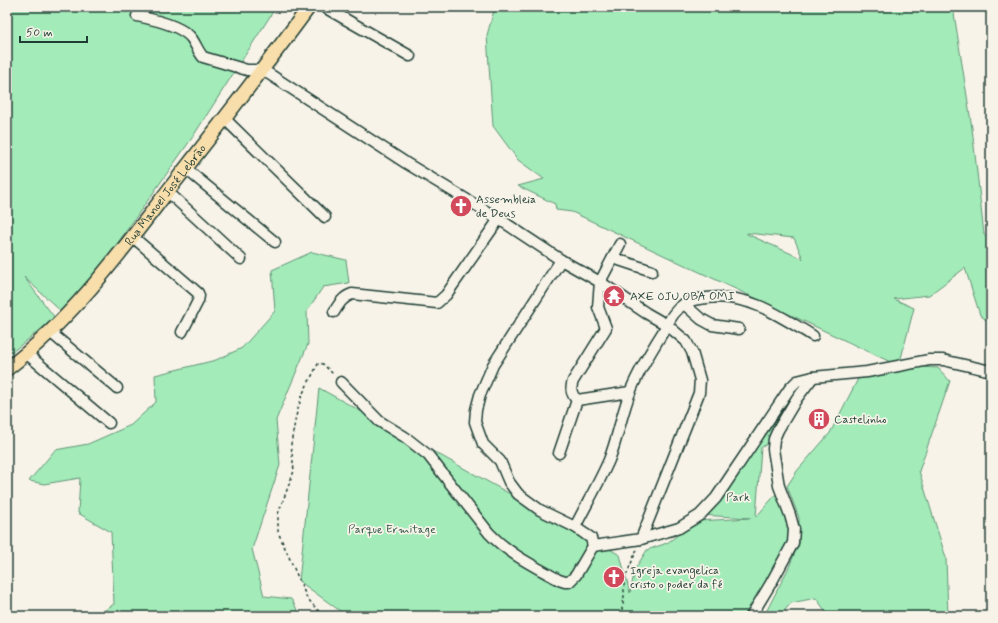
<svg xmlns="http://www.w3.org/2000/svg" width="998" height="623" font-family="Mynerve,sans-serif">
	<rect width="100%" height="100%" fill="#f7f3e8"/>
	<filter id="ink" filterUnits="userSpaceOnUse"><feTurbulence type="fractalNoise" baseFrequency=".025" numOctaves="2"/><feDisplacementMap in="SourceGraphic" scale="8" xChannelSelector="R" yChannelSelector="G"/><feConvolveMatrix kernelMatrix="1 2 1 2 8 2 1 2 1" color-interpolation-filters="sRGB"/></filter>
	<g filter="url(#ink)">
		<g fill="#a3ebb9" stroke="#619476" fill-rule="evenodd">
			<polygon points="7,7 276,7 192,138 66,316 24,277 55,318 7,356"/>
			<path d="M495,7h458l19,121 12,106 7,10v80l-11,-9 -15,-47 -36,27 -35,4 20,9 -15,58 -327,-154 -16,-2 -1,-6 -37,-18 26,-7 -26,-19 -25,-34 -6,-91zM747,233l47,5 9,21 -56,-25z"/>
			<polygon points="312,252 346,260 349,283 323,287 307,311 308,344 276,420 280,465 252,549 264,596 291,599 301,616 96,616 114,604 111,532 78,513 80,478 44,484 29,481 55,450 88,444 131,425 156,402 155,375 216,360 242,348 275,311 272,270"/>
			<polygon points="902,366 938,368 950,381 919,471 946,558 948,616 829,616 816,598 791,603 780,616 764,616 789,567 799,543 799,518 787,486 797,471 830,433 859,377"/>
			<polygon points="804,379 774,439 761,448 756,517 778,492 789,519 789,539 750,616 347,616 299,581 319,388 620,555 630,593 635,569 647,550 667,543 697,521 751,518 700,515"/>
		</g>
		<g fill="none" stroke-linecap="round" stroke-linejoin="round">
			<g stroke="#1f3d34" stroke-width="13">
				<g id="minor">
					<polyline points="324,7 410,56"/>
					<path d="M137,16c15,3 46,10 55,23 4,6 6,12 11,18l44,13h16l143,93 93,56 62,41 39,22 46,31 21,12 19,16 6,11 8,28 -1,13 -58,146"/>
					<polyline points="225,119 325,217"/>
					<polyline points="186,169 275,242"/>
					<polyline points="168,192 241,259"/>
					<polyline points="133,237 198,293 199,296 198,301 182,332"/>
					<path d="M620,244l-20,38 -2,25 8,21 -33,53c-3,8 -2,13 4,19l53,-8"/>
					<polyline points="613,258 652,271"/>
					<polyline points="684,304 701,319 712,325 739,329"/>
					<path d="M334,312c5,-8 9,-15 18,-18l85,9 9,-8 53,-76"/>
					<polyline points="50,332 117,388"/>
					<polyline points="27,354 109,423"/>
					<path d="M341,382l38,39 26,16 23,18 61,78c20,21 45,33 70,47l6,2h4l7,-7 17,-29 -2,-8 -6,-4 -10,-7 -35,-17 -22,-16 -9,-12 -9,-21 -17,-17 -8,-22 1,-12 4,-15 13,-30 68,-105"/>
					<polyline points="559,453 577,400"/>
					<path d="M575,527c11,-22 24,-44 34,-67 9,-23 13,-48 22,-70 8,-20 20,-39 32,-58 6,-10 10,-21 21,-28 7,-5 16,-5 23,-6 41,-5 73,18 106,38"/>
					<polyline points="593,546 641,539 679,528 700,515 716,498 790,388 797,381 813,377 867,372 929,360 943,360 991,371"/>
					<polyline points="751,616 771,583 793,543 794,529 790,515 779,486 773,449 774,439 778,430 797,398 813,377"/>
				</g>
			</g>
			<g stroke="#1f3d34" stroke-width="16">
				<g id="major">
					<path id="s1" d="M7,369c64,-49 111,-113 160,-177 48,-61 96,-122 142,-185"/>
				</g>
			</g>
			<g stroke="#1f3d34" stroke-width="1.5" stroke-dasharray="3 3" stroke-linecap="butt">
				<polyline points="323,616 307,598 278,532 278,514 294,471 291,444 296,416 302,395 318,364 320,363 323,364 334,375"/>
				<polyline points="621,616 624,596 624,581 637,549"/>
			</g>
			<use href="#minor" stroke="#f7f3e8" stroke-width="10"/>
			<use href="#major" stroke="#f8deab" stroke-width="13"/>
		</g>
	</g>
	<defs>
		<g id="church-disc" transform="scale(1.15)"><circle r="9.5" fill="#d1495b" stroke="#f7f3e8"/><path d="M-1.2-6h2.4v3.5h3.3v2.4h-3.3V6h-2.4V-.1h-3.3v-2.4h3.3Z" fill="#fff"/></g>
		<g id="temple-disc" transform="scale(1.15)"><circle r="9.5" fill="#d1495b" stroke="#f7f3e8"/><path d="M0-6L5-2H3V0L6.5 2.5H4V6H1.5V3h-3V6H-4V2.5H-6.5L-3 0V-2H-5Z" fill="#fff"/></g>
		<g id="building-disc" transform="scale(1.15)"><circle r="9.5" fill="#d1495b" stroke="#f7f3e8"/><path d="M-4-6H4V6H1V3H-1V6H-4ZM-2.5-4.3h1.7v1.8h-1.7ZM.8-4.3h1.7v1.8H.8ZM-2.5-1h1.7V.8h-1.7ZM.8-1h1.7V.8H.8Z" fill="#fff"/></g>
	</defs>
	<g fill-rule="evenodd">
		<use href="#church-disc" x="461" y="206"/>
		<use href="#temple-disc" x="614" y="296"/>
		<use href="#building-disc" x="819" y="419"/>
		<use href="#church-disc" x="614" y="577"/>
	</g>
	<g text-anchor="middle" stroke-width="3.5" stroke-linejoin="round" paint-order="stroke">
		<g font-size="12" fill="#1f3d34" stroke="#f7f3e8">
			<text dy="4" stroke="none"><textPath href="#s1" startOffset="236">Rua Manoel José Lebrão</textPath></text>
		</g>
		<g font-size="12" fill="#1f3d34" stroke="#f7f3e8" text-anchor="start">
			<text x="476" y="203">Assembleia<tspan x="476" dy="14">de Deus</tspan></text>
			<text x="630" y="300">AXE OJU OBA OMI</text>
			<text x="834" y="423">Castelinho</text>
			<text x="630" y="574">Igreja evangelica<tspan x="630" dy="14">cristo o poder da fé</tspan></text>
		</g>
		<g font-size="12" fill="#335748" stroke="#f7f3e8">
			<text x="738" y="501">Park</text>
			<text x="392" y="533">Parque Ermitage</text>
		</g>
	</g>
	<rect width="998" height="623" fill="none" stroke="#f7f3e8" stroke-width="24"/>
	<rect x="12" y="12" width="974" height="599" fill="none" stroke="#1f3d34" stroke-width="1.5" filter="url(#ink)"/>
	<path d="M20 36v6h67v-6" fill="none" stroke="#1f3d34" stroke-width="2"/>
	<text x="26" y="36" font-size="12" fill="#1f3d34" stroke="#f7f3e8" stroke-width="3" paint-order="stroke">50 m</text>
</svg>
